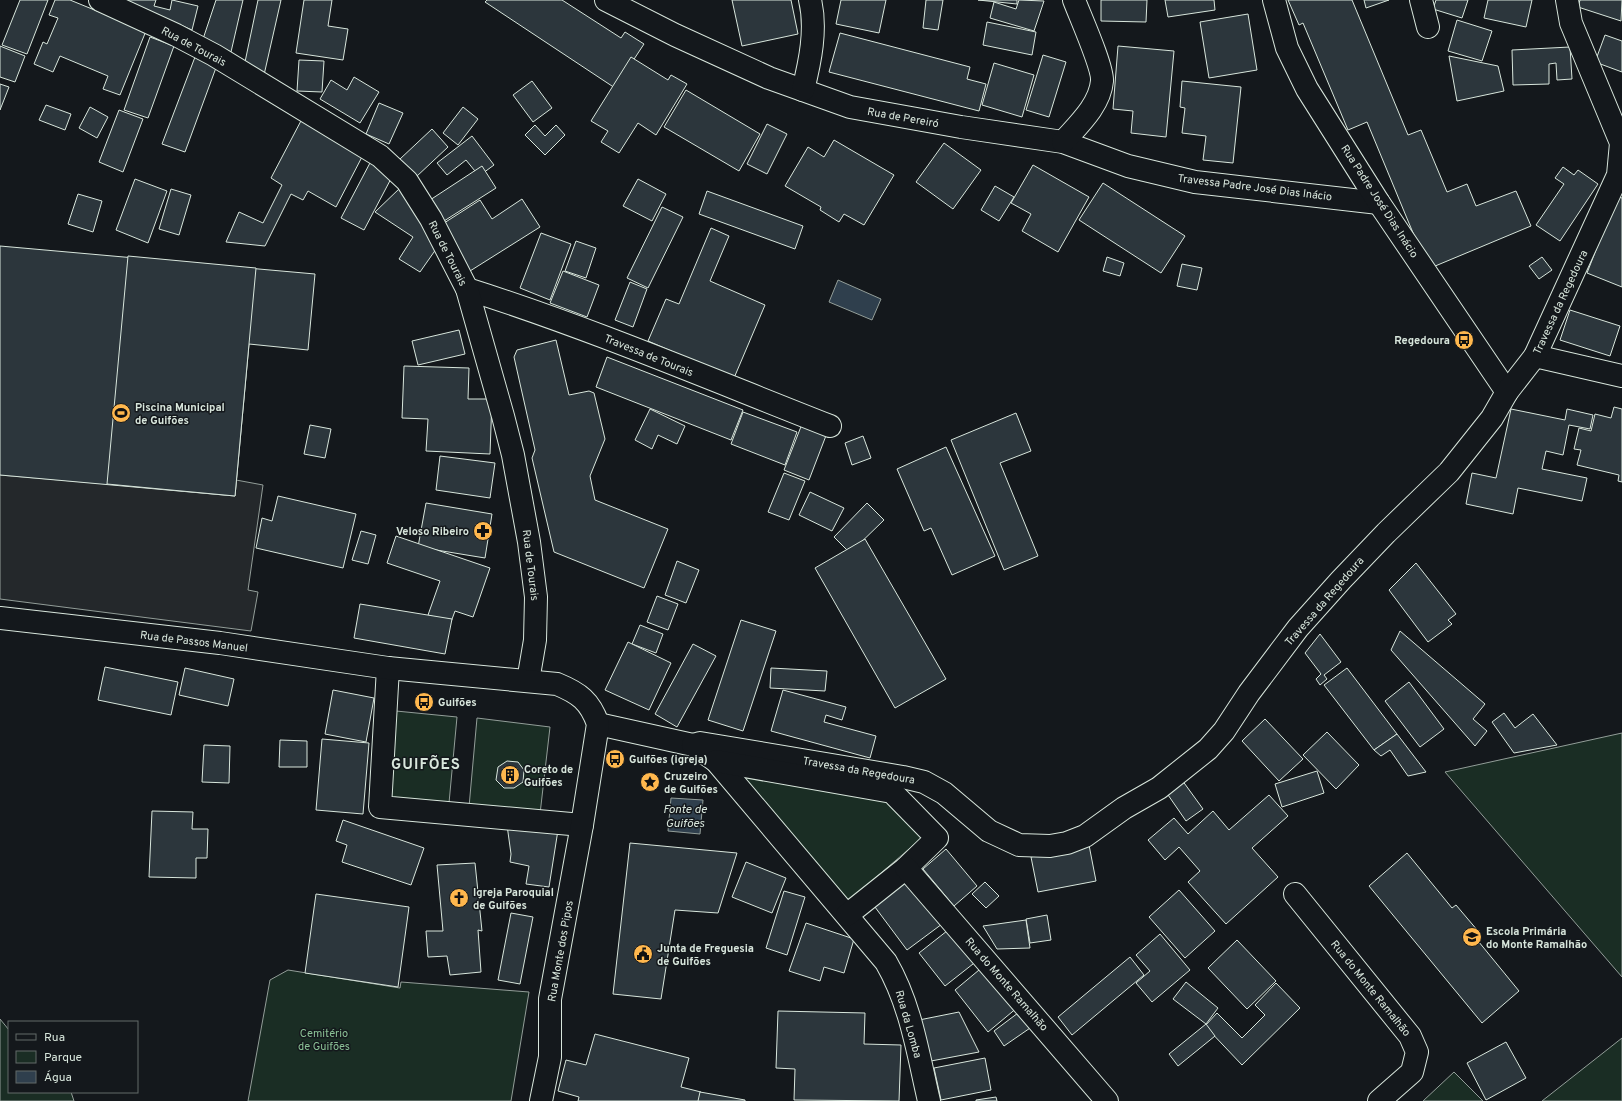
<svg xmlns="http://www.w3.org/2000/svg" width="1622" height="1101" font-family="Overpass,sans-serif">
	<rect width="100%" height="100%" fill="#14181c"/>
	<g fill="#1a2d24" stroke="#939e99">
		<polygon points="396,711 457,717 449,803 389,797"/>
		<polygon points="477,718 550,727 540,814 469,807"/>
		<polygon points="1622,733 1622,977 1445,772"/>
		<polygon points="738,773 889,799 923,837 846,903"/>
		<polygon points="288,970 400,988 401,982 529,992 511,1101 248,1101 270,980"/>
		<polygon points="0,1019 9,1030 9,1092 71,1092 74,1101 0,1101"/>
		<polygon points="1622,1038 1622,1101 1542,1101"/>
		<polygon points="1454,1072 1483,1101 1423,1101"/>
	</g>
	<polygon fill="#24282b" stroke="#939e99" points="0,475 107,484 236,480 263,485 248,590 258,592 251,631 0,599"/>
	<g fill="#2f3f4d" stroke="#939e99">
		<polygon points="838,280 881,299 872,320 829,302"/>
		<polygon points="671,798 703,800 700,834 668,831"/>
	</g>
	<g fill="#2c363c" stroke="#d8e6dc">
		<polygon points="20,0 48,0 27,54 2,45"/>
		<polygon points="55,0 70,0 146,31 120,95 103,89 108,76 60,56 53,72 34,64 43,42 47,44 58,18 49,15"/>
		<polygon points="126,0 156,0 154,6 170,10 172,0 198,6 192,30 126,1"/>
		<polygon points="216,0 243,0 231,52 203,39"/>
		<polygon points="258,0 281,0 264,75 245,62"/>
		<polygon points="304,0 332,0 328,26 348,29 343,60 296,53"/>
		<polygon points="487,0 562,0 621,38 625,32 644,44 615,88 485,2"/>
		<polygon points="732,0 791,0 798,34 742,46"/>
		<polygon points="841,0 886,0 879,33 836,24"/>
		<polygon points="926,0 943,0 938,30 923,28"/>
		<polygon points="978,0 1017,0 1017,4"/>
		<polygon points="1019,0 1044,1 1034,31 990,18 994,2 1016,9"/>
		<polygon points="1101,0 1147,0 1146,22 1101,21"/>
		<polygon points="1165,0 1214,0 1215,10 1168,17"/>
		<polygon points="1288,0 1352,0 1408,135 1421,130 1447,192 1467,184 1476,206 1516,191 1531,226 1428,269 1367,122 1348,130 1303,23 1299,25"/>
		<polygon points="1364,0 1389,0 1366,8"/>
		<polygon points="1436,0 1468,0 1462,18 1433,9"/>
		<polygon points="1488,0 1532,0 1526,27 1484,18"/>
		<polygon points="1580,0 1622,0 1621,21 1578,7"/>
		<polygon points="1248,14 1257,70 1209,78 1200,22"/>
		<polygon points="1457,20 1492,31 1482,61 1448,51"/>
		<polygon points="987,22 1036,32 1032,55 983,45"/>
		<polygon points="840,33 970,67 967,79 986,84 979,111 829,72"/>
		<polygon points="1605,35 1622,41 1622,72 1595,62"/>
		<polygon points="150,37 174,46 148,118 124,110"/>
		<polygon points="0,46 25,56 15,82 0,77"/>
		<polygon points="1118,46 1174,51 1166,137 1131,133 1133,111 1113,109"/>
		<polygon points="1570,47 1572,79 1557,80 1556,63 1549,64 1549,84 1513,85 1512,50"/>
		<polygon points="1043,55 1066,62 1049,117 1026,110"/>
		<polygon points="1449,56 1498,66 1504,91 1457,101"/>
		<polygon points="195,57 217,65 185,152 162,144"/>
		<polygon points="631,57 668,80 671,75 687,84 656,135 638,123 619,153 601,142 608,131 591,121"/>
		<polygon points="299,60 324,61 322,92 297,91"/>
		<polygon points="994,63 1034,75 1022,117 982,105"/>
		<polygon points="354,77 379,92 360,123 320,99 331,80 347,90"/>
		<polygon points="532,81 552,108 533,122 513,95"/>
		<polygon points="1182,81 1241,87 1233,163 1203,160 1206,136 1182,133 1185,108 1180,107"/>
		<polygon points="0,84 9,87 0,110"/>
		<polygon points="686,90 760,134 739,171 664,127"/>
		<polygon points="379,103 403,113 389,144 366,134"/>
		<polygon points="46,105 71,114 65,130 39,120"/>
		<polygon points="90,107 108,117 97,138 79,128"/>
		<polygon points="463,107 478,119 458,145 443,133"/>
		<polygon points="119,110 143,119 123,172 99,162"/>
		<polygon points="303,117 363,155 336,207 308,191 303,200 291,194 265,246 226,242 239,212 263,223 282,185 271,178"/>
		<polygon points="767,124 787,134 767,174 747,164"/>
		<polygon points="535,125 545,136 556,125 565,135 545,155 525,135"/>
		<polygon points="432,129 448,147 416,177 400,159"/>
		<polygon points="472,136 494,165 479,176 466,160 447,175 437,163"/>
		<polygon points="834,140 894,175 864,225 844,214 839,222 820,210 821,207 785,186 808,147 824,157"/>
		<polygon points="944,143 981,170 953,209 916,182"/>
		<polygon points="371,161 394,173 364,230 341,218"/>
		<polygon points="1033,165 1089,197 1058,252 1022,231 1031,214 1011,203"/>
		<polygon points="482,166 496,188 444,221 430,200"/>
		<polygon points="1563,167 1574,175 1578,170 1598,184 1560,241 1536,225 1564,184 1555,178"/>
		<polygon points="135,179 167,191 148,243 116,230"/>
		<polygon points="638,179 666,194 652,221 623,206"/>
		<polygon points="1103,183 1185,236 1161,273 1079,220"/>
		<polygon points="995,186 1014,197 999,221 981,210"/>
		<polygon points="400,188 441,242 420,272 399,259 413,237 375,212"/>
		<polygon points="171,189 191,195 179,235 159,229"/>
		<polygon points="707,191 803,226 795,249 699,214"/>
		<polygon points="78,194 102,201 93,232 68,224"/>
		<polygon points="1617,196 1622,198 1622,287 1587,273"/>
		<polygon points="522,199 540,227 470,271 441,225 480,200 492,219"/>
		<polygon points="662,207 683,217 648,288 627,278"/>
		<polygon points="711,228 729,236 710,281 765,305 734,378 648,341 666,299 679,304"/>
		<polygon points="541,233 571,244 550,300 520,288"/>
		<polygon points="576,241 596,248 586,278 565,271"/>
		<polygon points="0,246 315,274 308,350 249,344 235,496 0,475"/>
		<polygon points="128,256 256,268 235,496 107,484"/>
		<polygon points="1107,257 1124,263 1120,276 1103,271"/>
		<polygon points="1542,257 1552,270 1539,279 1529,266"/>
		<polygon points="1182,264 1202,268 1197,290 1177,286"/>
		<polygon points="563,271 599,285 587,317 550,303"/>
		<polygon points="630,282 647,289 633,327 615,320"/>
		<polygon points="1570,310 1620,326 1610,356 1560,340"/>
		<polygon points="459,330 465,354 418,365 412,341"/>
		<polygon points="556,340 569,395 589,391 594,393 605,439 590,476 595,500 668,529 644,588 554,552 532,458 535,450 514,357 517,350"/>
		<polygon points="607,357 743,410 731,440 596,387"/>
		<polygon points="404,366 469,368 468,399 492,399 490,454 426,451 428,419 402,418"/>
		<polygon points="1614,407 1622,409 1622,482 1618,481 1619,475 1577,465 1581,450 1574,449 1579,428 1591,431 1595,414 1611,418"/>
		<polygon points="650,409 685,426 677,444 658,435 652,449 635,440"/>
		<polygon points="1511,409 1565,420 1567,409 1593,415 1590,429 1569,425 1563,455 1546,451 1542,469 1587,478 1582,501 1518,488 1513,514 1466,504 1472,473 1496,478"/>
		<polygon points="743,412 797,432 785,465 731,444"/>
		<polygon points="1016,413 1031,451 1000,463 1038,556 1004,570 951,440"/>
		<polygon points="802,424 827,433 809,480 784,470"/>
		<polygon points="310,425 331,429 325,458 304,454"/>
		<polygon points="863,436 871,458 852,465 845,443"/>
		<polygon points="946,447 995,556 952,575 931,528 924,531 897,469"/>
		<polygon points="440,456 495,463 490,498 436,490"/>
		<polygon points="784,473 805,481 789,520 768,512"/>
		<polygon points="810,492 844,508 832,531 799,515"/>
		<polygon points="278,496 356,514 343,568 256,548 262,518 272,521"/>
		<polygon points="426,503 492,514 485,558 418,547"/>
		<polygon points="867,503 884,520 850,553 834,537"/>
		<polygon points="361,531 376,535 368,564 352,560"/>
		<polygon points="396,536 490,568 473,617 455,611 451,622 428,615 440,581 387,563"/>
		<polygon points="865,539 946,679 895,708 815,568"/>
		<polygon points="677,561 699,570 686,603 665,595"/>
		<polygon points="1416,563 1456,614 1448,620 1452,624 1428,642 1389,590"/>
		<polygon points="657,596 678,604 668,630 647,622"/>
		<polygon points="360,604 452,619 445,654 354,638"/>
		<polygon points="741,620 776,631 743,731 708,720"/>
		<polygon points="640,625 663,634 656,653 632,644"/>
		<polygon points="1400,631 1485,704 1473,719 1487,731 1475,746 1391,650"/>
		<polygon points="1320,634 1341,662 1324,675 1327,679 1320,685 1316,679 1321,674 1305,653"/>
		<polygon points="628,642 671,663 649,710 605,690"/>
		<polygon points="693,644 716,656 677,727 655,714"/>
		<polygon points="105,667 178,682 171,715 98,700"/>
		<polygon points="185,668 234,679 228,706 179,695"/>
		<polygon points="771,668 827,671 825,691 770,688"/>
		<polygon points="1347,668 1397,734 1374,750 1324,685"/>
		<polygon points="1409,682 1444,729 1420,747 1385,701"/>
		<polygon points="333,690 374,698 366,742 325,734"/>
		<polygon points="783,690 846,707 842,720 826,715 824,722 876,736 870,758 771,731"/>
		<polygon points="1504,713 1515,728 1533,714 1557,745 1514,753 1492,722"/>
		<polygon points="1265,719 1303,759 1279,781 1242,741"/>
		<polygon points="1327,732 1359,765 1336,789 1303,755"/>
		<polygon points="1397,734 1426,772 1408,776 1390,750 1381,756 1374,750"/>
		<polygon points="322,739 369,743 363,814 316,810"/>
		<polygon points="280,740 307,741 307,767 279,767"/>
		<polygon points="204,745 230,746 229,783 202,782"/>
		<polygon points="507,761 518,762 524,770 523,782 514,788 504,788 496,780 498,767"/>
		<polygon points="1317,771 1324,793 1282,807 1275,784"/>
		<polygon points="1182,780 1203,809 1186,821 1166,792"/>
		<polygon points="1269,795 1288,816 1252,848 1278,877 1226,924 1188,882 1200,871 1179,847 1165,860 1148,840 1174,818 1188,834 1213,811 1229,830"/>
		<polygon points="152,811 193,812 192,829 208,829 207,858 196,858 196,878 149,877"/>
		<polygon points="343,820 424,848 411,885 342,862 347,845 336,841"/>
		<polygon points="507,825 558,830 549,887 526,884 529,866 510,862 511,854"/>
		<polygon points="630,843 737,853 718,913 675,910 661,999 613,994"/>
		<polygon points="1089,845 1096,881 1038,892 1031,857"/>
		<polygon points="946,849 977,886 954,906 923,869"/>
		<polygon points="1407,853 1452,908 1456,905 1478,931 1474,936 1519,991 1482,1023 1369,886"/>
		<polygon points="746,862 786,878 772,913 732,897"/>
		<polygon points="475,863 482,931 478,930 481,972 450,975 447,956 428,957 426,931 443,931 437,865"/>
		<polygon points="904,873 942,924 907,950 869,899"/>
		<polygon points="985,882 999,896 986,908 972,894"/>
		<polygon points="1179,890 1215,931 1185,958 1149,917"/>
		<polygon points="784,891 805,897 787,955 766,948"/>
		<polygon points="316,894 409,907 398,987 305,973"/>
		<polygon points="511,913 533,917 520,984 498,980"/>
		<polygon points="1047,915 1051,940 1030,943 1026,919"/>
		<polygon points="1026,920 1030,948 997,949 983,926"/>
		<polygon points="806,923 854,939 844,973 824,967 820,981 789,971"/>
		<polygon points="952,927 978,960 945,986 919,953"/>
		<polygon points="1160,934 1190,970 1152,1002 1136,983 1150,971 1136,955"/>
		<polygon points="1237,940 1276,981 1247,1009 1208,968"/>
		<polygon points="1130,957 1144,975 1072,1035 1058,1017"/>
		<polygon points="985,965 1018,1007 988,1032 955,990"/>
		<polygon points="1186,982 1218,1008 1206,1024 1173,999"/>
		<polygon points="1276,983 1300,1008 1242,1065 1205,1026 1217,1013 1242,1038 1265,1015 1255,1005"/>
		<polygon points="1022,1010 1033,1026 1004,1046 994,1031"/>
		<polygon points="778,1011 865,1013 864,1044 901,1045 899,1101 794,1100 795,1069 776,1068"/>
		<polygon points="959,1012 979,1052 931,1061 919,1020"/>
		<polygon points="1206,1024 1215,1036 1178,1066 1169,1054"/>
		<polygon points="595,1034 689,1058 681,1087 701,1092 699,1101 578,1101 579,1097 558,1091 566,1060 586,1065"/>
		<polygon points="1506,1042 1526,1078 1486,1100 1467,1063"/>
		<polygon points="985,1058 991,1090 941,1100 934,1068"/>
		<polygon points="700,1092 745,1100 745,1101 698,1101"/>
		<polygon points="996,1097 997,1101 976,1101 976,1100"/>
	</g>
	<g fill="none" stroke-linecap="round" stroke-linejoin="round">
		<g stroke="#d8e6dc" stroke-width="24">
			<g id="street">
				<polyline points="606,0 675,35 769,78 850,107 961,127 1063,142 1128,166 1195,182 1379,203"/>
				<polyline points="1274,0 1287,48 1307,89 1379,203 1507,392"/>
				<polyline points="1421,0 1428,27"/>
				<path d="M803,90c7,-28 14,-61 7,-90"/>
				<path d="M1063,142c15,-17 37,-37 39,-61 1,-14 -22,-65 -28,-81"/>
				<path d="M467,289c123,39 243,90 363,137"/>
				<polyline points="1535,356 1622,376"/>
				<polyline points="388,668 380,807 582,825"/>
				<path d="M598,724l95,21 23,16 170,201c25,43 32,92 43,139"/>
				<polyline points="693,745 700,743 903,777 924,782 944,793 989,831 1019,845 1050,846 1067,843 1085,836 1124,808 1159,788 1208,749 1224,731 1249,693 1298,628 1341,580 1386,533 1449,472 1492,418 1507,392 1535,356 1618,175 1621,143 1571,23 1567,0"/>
				<polyline points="716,761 892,792 937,838 906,868 847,915"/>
				<polyline points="906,868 1107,1101"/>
				<polyline points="1295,894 1410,1036 1417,1052 1412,1072 1379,1101"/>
			</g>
		</g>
		<g stroke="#d8e6dc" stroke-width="24">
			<g id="secondary">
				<polyline points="100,0 176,35 214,55 380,156 407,181 431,219 467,289 503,416 513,455 529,542 536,597 535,640 528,681"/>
				<path d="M0,618l220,25 168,25 169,16c22,9 33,17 41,40l-16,101 -32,174v58l-9,44"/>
			</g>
		</g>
		<use href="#street" stroke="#14181c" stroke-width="22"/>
		<use href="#secondary" stroke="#14181c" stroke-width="22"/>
	</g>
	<defs>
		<g id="bus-disc" transform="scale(1)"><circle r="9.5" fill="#ffb74d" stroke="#14181c"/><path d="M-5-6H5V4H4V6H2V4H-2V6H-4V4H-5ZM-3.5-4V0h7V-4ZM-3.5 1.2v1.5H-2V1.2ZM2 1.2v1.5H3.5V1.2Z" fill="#111"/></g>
		<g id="stadium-disc" transform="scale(1)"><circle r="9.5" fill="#ffb74d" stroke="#14181c"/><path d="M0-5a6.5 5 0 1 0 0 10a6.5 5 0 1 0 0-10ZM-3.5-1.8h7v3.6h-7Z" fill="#111"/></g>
		<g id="pharmacy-disc" transform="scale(1)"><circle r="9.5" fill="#ffb74d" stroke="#14181c"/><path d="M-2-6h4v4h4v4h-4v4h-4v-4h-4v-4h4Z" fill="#111"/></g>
		<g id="building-disc" transform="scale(1)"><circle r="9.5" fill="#ffb74d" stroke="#14181c"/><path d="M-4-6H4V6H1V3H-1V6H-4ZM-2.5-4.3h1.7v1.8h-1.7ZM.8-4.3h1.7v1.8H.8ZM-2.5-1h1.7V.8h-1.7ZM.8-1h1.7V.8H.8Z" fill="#111"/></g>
		<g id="sight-disc" transform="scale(1)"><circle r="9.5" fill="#ffb74d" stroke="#14181c"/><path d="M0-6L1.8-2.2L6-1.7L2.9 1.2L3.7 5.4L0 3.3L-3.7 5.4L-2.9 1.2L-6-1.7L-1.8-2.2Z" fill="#111"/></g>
		<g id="church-disc" transform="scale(1)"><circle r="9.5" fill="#ffb74d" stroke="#14181c"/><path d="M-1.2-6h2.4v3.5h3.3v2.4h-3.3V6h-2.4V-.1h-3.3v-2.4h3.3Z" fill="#111"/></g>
		<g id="school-disc" transform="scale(1)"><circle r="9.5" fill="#ffb74d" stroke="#14181c"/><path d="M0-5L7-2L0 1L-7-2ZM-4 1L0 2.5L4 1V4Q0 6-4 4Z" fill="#111"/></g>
		<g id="civic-disc" transform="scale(1)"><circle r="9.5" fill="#ffb74d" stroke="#14181c"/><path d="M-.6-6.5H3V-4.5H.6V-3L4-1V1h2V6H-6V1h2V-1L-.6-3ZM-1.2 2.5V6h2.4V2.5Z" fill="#111"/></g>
	</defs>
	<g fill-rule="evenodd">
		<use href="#bus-disc" x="1464" y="340"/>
		<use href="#stadium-disc" x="121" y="413"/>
		<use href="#pharmacy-disc" x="483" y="531"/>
		<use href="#bus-disc" x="424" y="702"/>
		<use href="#bus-disc" x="615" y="759"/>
		<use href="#building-disc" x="510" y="775"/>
		<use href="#sight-disc" x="650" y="782"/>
		<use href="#church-disc" x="459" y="898"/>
		<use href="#school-disc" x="1472" y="937"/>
		<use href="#civic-disc" x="643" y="954"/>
	</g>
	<g text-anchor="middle" stroke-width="3" stroke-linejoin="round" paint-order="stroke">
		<g font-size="11" fill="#d8e6dc" stroke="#14181c">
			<text transform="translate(194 46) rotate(28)" y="4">Rua de Tourais</text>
			<text transform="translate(903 117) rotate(10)" y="4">Rua de Pereiró</text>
			<text transform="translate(1255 187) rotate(7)" y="4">Travessa Padre José Dias Inácio</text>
			<text transform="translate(1380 201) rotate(57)" y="4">Rua Padre José Dias Inácio</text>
			<text transform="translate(448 253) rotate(63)" y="4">Rua de Tourais</text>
			<text transform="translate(1560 302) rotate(-65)" y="4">Travessa da Regedoura</text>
			<text transform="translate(649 355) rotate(22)" y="4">Travessa de Tourais</text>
			<text transform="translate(531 565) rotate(83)" y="4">Rua de Tourais</text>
			<text transform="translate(1324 601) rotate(-49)" y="4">Travessa da Regedoura</text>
			<text transform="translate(194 641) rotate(7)" y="4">Rua de Passos Manuel</text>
			<text transform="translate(859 770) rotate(10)" y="4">Travessa da Regedoura</text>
			<text transform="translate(560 951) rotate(-80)" y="4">Rua Monte dos Pipos</text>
			<text transform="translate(1007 984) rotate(49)" y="4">Rua do Monte Ramalhão</text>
			<text transform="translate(1371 988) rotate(51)" y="4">Rua do Monte Ramalhão</text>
			<text transform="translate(909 1024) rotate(74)" y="4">Rua da Lomba</text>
		</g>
		<g font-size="11" font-weight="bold" fill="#d8e6dc" stroke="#14181c" text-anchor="start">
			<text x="1450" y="344" text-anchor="end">Regedoura</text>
			<text x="135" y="411">Piscina Municipal<tspan x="135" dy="13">de Guifões</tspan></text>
			<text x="469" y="535" text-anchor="end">Veloso Ribeiro</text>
			<text x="438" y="706">Guifões</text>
			<text x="629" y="763">Guifões (igreja)</text>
			<text x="524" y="773">Coreto de<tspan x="524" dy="13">Guifões</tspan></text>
			<text x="664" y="780">Cruzeiro<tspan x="664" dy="13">de Guifões</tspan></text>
			<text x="473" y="896">Igreja Paroquial<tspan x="473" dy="13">de Guifões</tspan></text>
			<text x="1486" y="935">Escola Primária<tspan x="1486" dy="13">do Monte Ramalhão</tspan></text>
			<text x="657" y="952">Junta de Freguesia<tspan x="657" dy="13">de Guifões</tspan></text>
		</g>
		<g font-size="11" fill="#8ac095" stroke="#14181c">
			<text x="324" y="1037">Cemitério<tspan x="324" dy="13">de Guifões</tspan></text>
		</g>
		<g font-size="12" font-style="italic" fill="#d8e6dc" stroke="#14181c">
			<text x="685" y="813">Fonte de<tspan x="685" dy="14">Guifões</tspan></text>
		</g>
		<g font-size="15" font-weight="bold" letter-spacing="1" fill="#d8e6dc" stroke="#14181c">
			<text x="426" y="769">GUIFÕES</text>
		</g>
	</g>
	<rect x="8" y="1021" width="130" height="72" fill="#14181c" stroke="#626a69"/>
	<rect x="16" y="1034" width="20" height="6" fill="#14181c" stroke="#626a69"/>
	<text x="44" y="1041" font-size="12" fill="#d8e6dc">Rua</text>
	<rect x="16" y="1051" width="20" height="12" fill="#1a2d24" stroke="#626a69"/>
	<text x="44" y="1061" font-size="12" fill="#d8e6dc">Parque</text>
	<rect x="16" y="1071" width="20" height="12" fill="#2f3f4d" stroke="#626a69"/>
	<text x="44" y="1081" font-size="12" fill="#d8e6dc">Água</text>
</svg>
